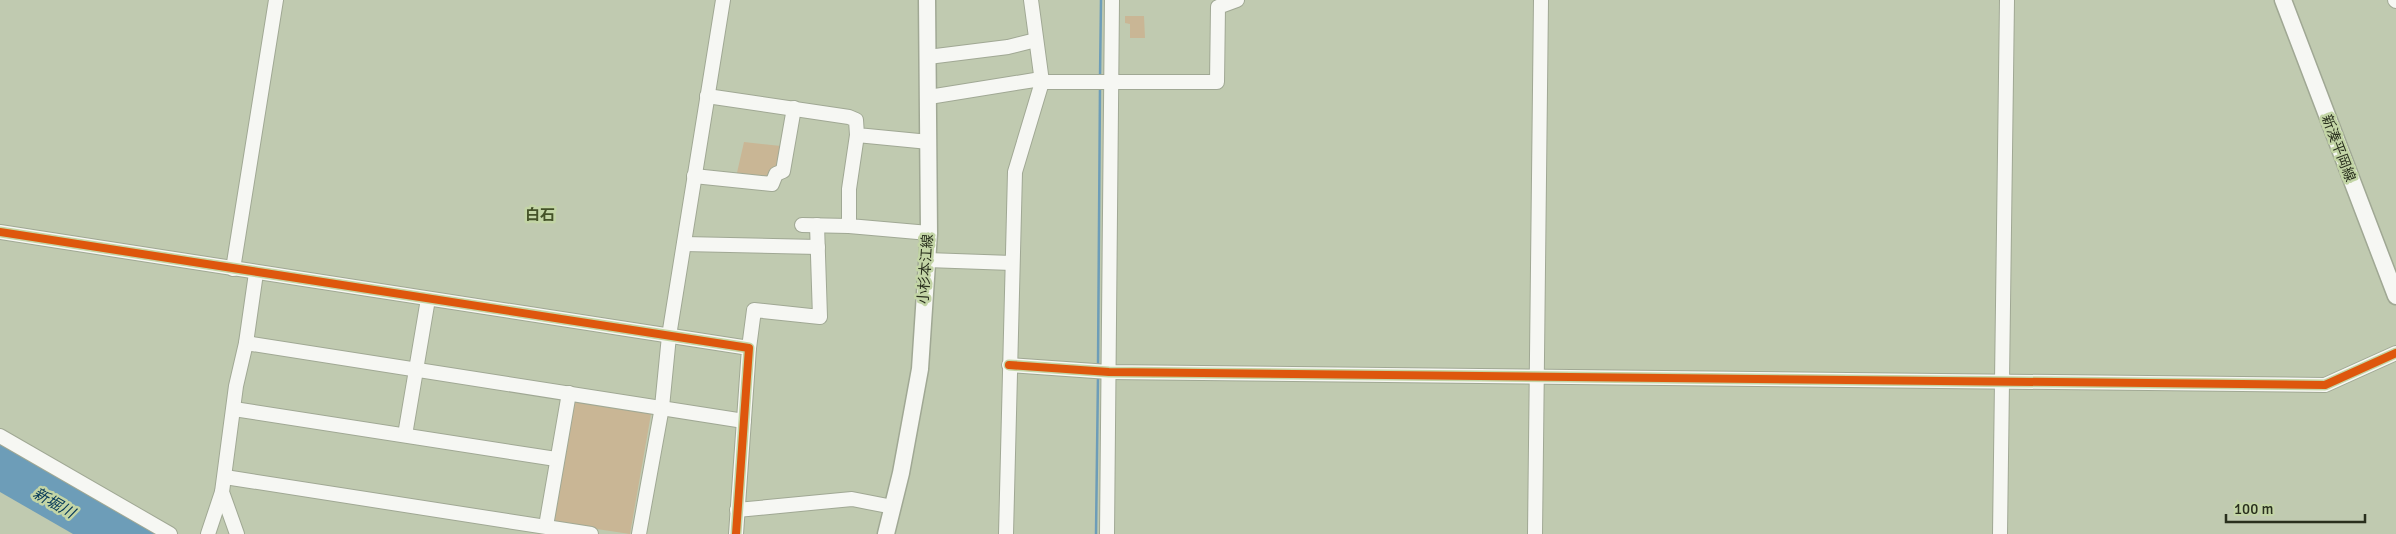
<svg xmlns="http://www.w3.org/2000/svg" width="2396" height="534" font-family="Signika,'Noto Sans JP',sans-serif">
	<rect width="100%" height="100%" fill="#c0cab0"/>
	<g fill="#c9b695">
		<polygon points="1125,16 1144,16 1145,38 1130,38 1130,24 1125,23"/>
		<polygon points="744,142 781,146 780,169 771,181 736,177"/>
		<polygon points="576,399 649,411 651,414 630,534 557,523 552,514 572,403"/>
	</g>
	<polygon fill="#6d9db8" points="0,444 155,534 73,534 0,492"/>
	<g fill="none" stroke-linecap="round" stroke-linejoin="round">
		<g stroke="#6d9db8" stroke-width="2.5">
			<polyline points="1100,78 1101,0"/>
			<polyline points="1098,368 1100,86"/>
			<polyline points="1096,534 1098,376"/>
		</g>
		<g stroke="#a0a894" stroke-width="16">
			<g id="minor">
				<polyline points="2395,0 2396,1"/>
				<polyline points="928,57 1008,47 1036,40"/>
				<polyline points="1042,82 1217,82 1218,7 1237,0"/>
				<polyline points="707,96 849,117 856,120 857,135 929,142"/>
				<polyline points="929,97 1041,79"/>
				<polyline points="857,135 849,189 849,226 929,233"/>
				<polyline points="694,176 772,184 776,174 783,171 794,108"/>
				<polyline points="802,225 849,226"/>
				<polyline points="0,232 749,348 736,534"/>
				<polyline points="684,244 818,247"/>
				<polyline points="927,260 1012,263"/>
				<polyline points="233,269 276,0"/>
				<polyline points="246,343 744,421"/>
				<polyline points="749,348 754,310 820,317 817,225"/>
				<polyline points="1009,365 1109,372 2325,385 2396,353"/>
				<polyline points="234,409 556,459"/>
				<polyline points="405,435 428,299"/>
				<polyline points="0,436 170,534"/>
				<polyline points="225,477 591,534"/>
				<polyline points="737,510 852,499 893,507"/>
				<polyline points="546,526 569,393"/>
				<polyline points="208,534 222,492"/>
				<polyline points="237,534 222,492 236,386 246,343 256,273"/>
				<polyline points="639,534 662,407 669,336 723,0"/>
				<polyline points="1006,534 1015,172 1042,82 1031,0"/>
				<polyline points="1107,534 1112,0"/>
				<polyline points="1535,534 1541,0"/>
				<polyline points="2000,534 2007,0"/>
			</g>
		</g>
		<g stroke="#a0a894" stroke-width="19">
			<g id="major">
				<polyline points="2283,0 2396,296"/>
				<polyline points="886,534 901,473 920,369 929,233 927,0"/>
			</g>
		</g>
		<use href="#minor" stroke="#f6f7f3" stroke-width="14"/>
		<use href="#major" stroke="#f6f7f3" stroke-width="16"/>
		<g stroke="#c3d5a6" stroke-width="11">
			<g id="cycleway">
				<polyline points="0,232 749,348 736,534"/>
				<polyline points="1009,365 1109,372 2325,385 2396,353"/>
			</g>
		</g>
		<use href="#cycleway" stroke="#de570d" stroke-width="8"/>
	</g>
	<g text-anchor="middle" stroke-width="5" stroke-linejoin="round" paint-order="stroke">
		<g font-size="14" fill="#292f1d" stroke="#c3d5a6">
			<text transform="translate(2339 148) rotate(69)" y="5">新湊平岡線</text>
			<text transform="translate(925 269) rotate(-86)" y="5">小杉本江線</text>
		</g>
		<g font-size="15" font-weight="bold" fill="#445228" stroke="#c3d5a6">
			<text x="540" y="220">白石</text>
		</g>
		<g font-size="15" font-style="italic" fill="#003456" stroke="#c3d5a6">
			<text transform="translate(54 503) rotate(30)" y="5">新堀川</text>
		</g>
	</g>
	<path d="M2226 514v8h139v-8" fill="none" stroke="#292f1d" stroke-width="2.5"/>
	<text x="2234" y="514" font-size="15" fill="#292f1d" stroke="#c3d5a6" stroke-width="4" paint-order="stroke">100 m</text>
</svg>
